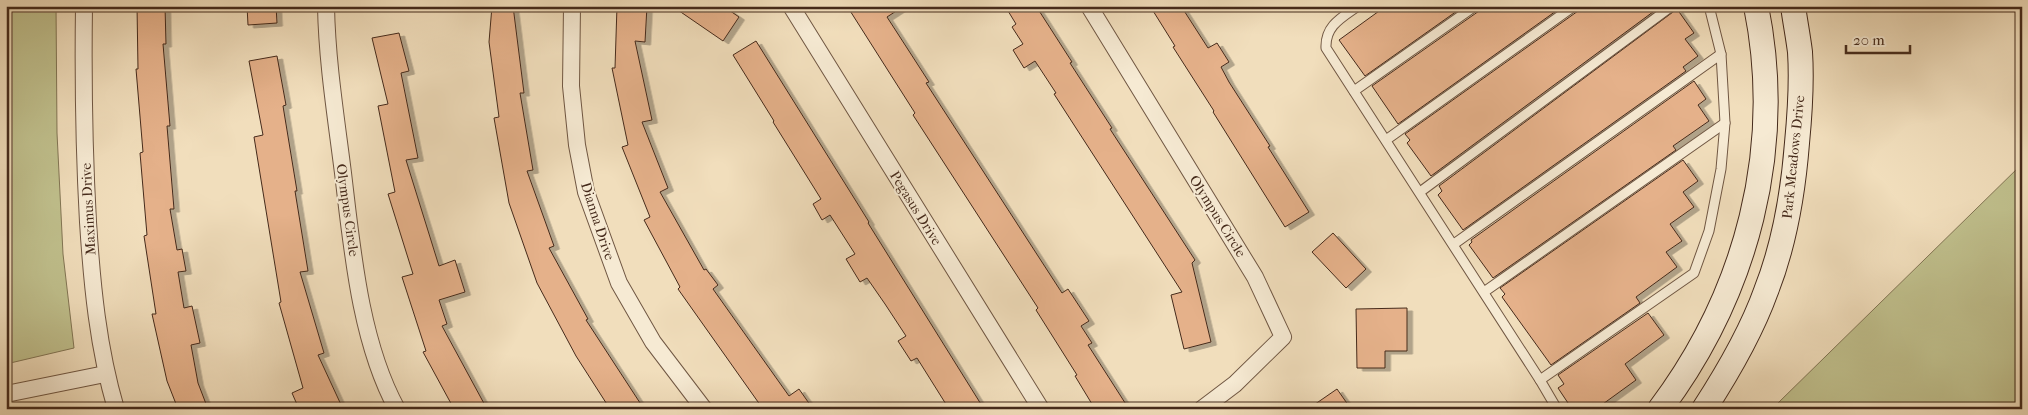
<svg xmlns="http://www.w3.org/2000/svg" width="2028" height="415" font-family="'IM FELL French Canon',serif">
	<defs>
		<filter id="shadow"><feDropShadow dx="5.5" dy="3" stdDeviation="0" flood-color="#0004"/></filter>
	</defs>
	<rect width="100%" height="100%" fill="#f1debc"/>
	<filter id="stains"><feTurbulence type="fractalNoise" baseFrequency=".004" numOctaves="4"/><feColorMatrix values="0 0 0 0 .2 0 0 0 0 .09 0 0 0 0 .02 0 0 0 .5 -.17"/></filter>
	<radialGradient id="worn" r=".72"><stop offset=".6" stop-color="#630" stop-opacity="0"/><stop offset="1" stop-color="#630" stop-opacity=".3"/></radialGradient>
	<g fill="#c0c08d" stroke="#827554">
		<polygon points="6,6 56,6 57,133 63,254 74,348 6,364"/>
		<polygon points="2022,164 2022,409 1772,409 1778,403"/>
	</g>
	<g fill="#e5b18a" stroke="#452a1b" filter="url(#shadow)">
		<polygon points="137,6 165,6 166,44 163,44 170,126 167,126 174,209 170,209 177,250 182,249 186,271 178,272 184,308 192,306 200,343 191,345 198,383 208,409 178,409 167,381 152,314 156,314 144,236 147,235 140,153 143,152 136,69 138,69"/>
		<polygon points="247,6 276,6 277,23 248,25"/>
		<polygon points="492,6 513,6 524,93 520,93 533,170 527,171 554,246 549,248 588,319 586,320 644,409 610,409 576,356 537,283 509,203 494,118 499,117 489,42"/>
		<polygon points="617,6 647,6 645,42 635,41 652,120 642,122 668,188 660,192 704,270 706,269 718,285 713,289 735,320 789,396 799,389 813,409 763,409 678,289 680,287 644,220 650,217 622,147 628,145 612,68 615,68"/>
		<polygon points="672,6 723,6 739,17 723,41"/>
		<polygon points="847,6 904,6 887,17 929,82 926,83 1062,293 1068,289 1089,321 1081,326 1092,343 1088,345 1129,409 1095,409 1075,376 1077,375 1036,310 1038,308 913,115 915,113"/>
		<polygon points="1005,6 1036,6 1072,62 1070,63 1112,128 1110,129 1195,260 1192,263 1211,342 1184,349 1171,295 1182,292 1054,94 1056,93 1035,61 1024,68 1013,50 1023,44 1012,27 1016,24"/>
		<polygon points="1150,6 1181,6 1208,48 1217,43 1229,62 1221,67 1229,82 1270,146 1268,147 1309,212 1285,227 1213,112 1214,111 1173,47 1175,46"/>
		<polygon points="1386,6 1464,6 1365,76 1339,40"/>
		<polygon points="1481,6 1563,6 1398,124 1372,86 1479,11"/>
		<polygon points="1580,6 1661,6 1431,176 1407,143 1410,140 1405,134 1578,11"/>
		<polygon points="1677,9 1694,33 1685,39 1698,56 1683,67 1686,71 1463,230 1438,195 1442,191 1439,186"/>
		<polygon points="399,33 409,71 401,73 418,158 406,160 439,266 455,260 465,292 439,300 447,324 442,326 487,409 454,409 423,352 426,351 402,277 413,274 388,194 395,192 378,106 388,104 372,38"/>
		<polygon points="756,41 869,222 868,223 984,409 949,409 917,358 911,361 898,341 906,336 885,304 867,278 860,282 846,259 855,254 830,215 822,220 813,204 821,199 773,122 774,121 733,55"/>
		<polygon points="277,56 286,105 283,106 297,191 295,191 308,271 300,272 324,353 318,355 343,409 299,409 292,393 303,388 279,303 281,302 254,137 263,135 249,61"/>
		<polygon points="1694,81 1706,99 1698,105 1709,121 1673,146 1676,150 1493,278 1469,245 1472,242 1471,240"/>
		<polygon points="1683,160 1698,181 1683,192 1694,207 1670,224 1682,241 1666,252 1677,267 1636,297 1640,303 1551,365 1502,297 1505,294 1500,288"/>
		<polygon points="1333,233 1366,269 1346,288 1312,252"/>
		<polygon points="1407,308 1407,351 1385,351 1385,368 1357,368 1356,309"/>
		<polygon points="1648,313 1664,335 1625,364 1636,380 1596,409 1572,409 1558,388 1564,384 1558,375"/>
		<polygon points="1337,389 1351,409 1308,409"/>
	</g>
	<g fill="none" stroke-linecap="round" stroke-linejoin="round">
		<g stroke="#705743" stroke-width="11">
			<g id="service">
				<path d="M1358,6c-17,12 -33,20 -32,42l214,332"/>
				<polyline points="1354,91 1475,6"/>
				<polyline points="1386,140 1574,6"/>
				<polyline points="1420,192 1672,6"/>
				<polyline points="1454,244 1721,54"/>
				<polyline points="1484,292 1725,123"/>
				<polyline points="1557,409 1540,380 1694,273 1709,231 1721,169 1725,123 1721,54 1709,6"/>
			</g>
		</g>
		<g stroke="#705743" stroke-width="18">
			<g id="minor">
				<path d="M84,6c-1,72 0,144 4,216 4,63 10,126 28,187"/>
				<path d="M326,6c1,56 10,111 17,167 9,75 17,169 54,236"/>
				<polyline points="572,6 571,86 577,145 586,192 619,283 653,342 704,409"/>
				<polyline points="791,6 1041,409"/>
				<polyline points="1089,6 1255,277 1283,337 1235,384 1202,409"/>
				<polyline points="6,394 105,374"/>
			</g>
		</g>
		<g stroke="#452a1b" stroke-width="26">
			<g id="secondary">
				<path d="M1660,409c87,-116 125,-260 96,-403"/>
				<path d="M1704,409c24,-37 47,-76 62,-118 19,-48 27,-97 31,-148 3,-31 5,-61 3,-91 -2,-16 -5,-31 -7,-46"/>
			</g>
		</g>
		<use href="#service" stroke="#f6ead3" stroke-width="9"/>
		<use href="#minor" stroke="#f6ead3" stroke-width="16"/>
		<use href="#secondary" stroke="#f6ead3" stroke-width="24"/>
	</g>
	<g text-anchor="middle" stroke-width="4" stroke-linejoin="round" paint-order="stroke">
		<g font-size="14" fill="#452a1b" stroke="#f6ead3">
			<text transform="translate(1793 157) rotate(-84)" y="5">Park Meadows Drive</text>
			<text transform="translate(916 208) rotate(58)" y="5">Pegasus Drive</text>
			<text transform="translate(88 209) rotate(-93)" y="5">Maximus Drive</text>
			<text transform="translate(348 210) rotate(82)" y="5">Olympus Circle</text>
			<text transform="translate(1218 216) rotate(58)" y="5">Olympus Circle</text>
			<text transform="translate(598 221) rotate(72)" y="5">Dianna Drive</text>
		</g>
	</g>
	<rect width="2028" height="415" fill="none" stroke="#f1debc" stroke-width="25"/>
	<rect x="8" y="8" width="2013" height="400" fill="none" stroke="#452a1b" stroke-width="2.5"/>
	<rect x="12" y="12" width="2003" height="390" fill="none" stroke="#452a1b"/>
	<path d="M1846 45v8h64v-8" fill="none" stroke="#452a1b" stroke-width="2.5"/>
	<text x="1853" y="45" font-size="15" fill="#452a1b" stroke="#f6ead3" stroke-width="4" paint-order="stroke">20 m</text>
	<rect width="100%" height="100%" filter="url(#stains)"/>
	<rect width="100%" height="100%" fill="url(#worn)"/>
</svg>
